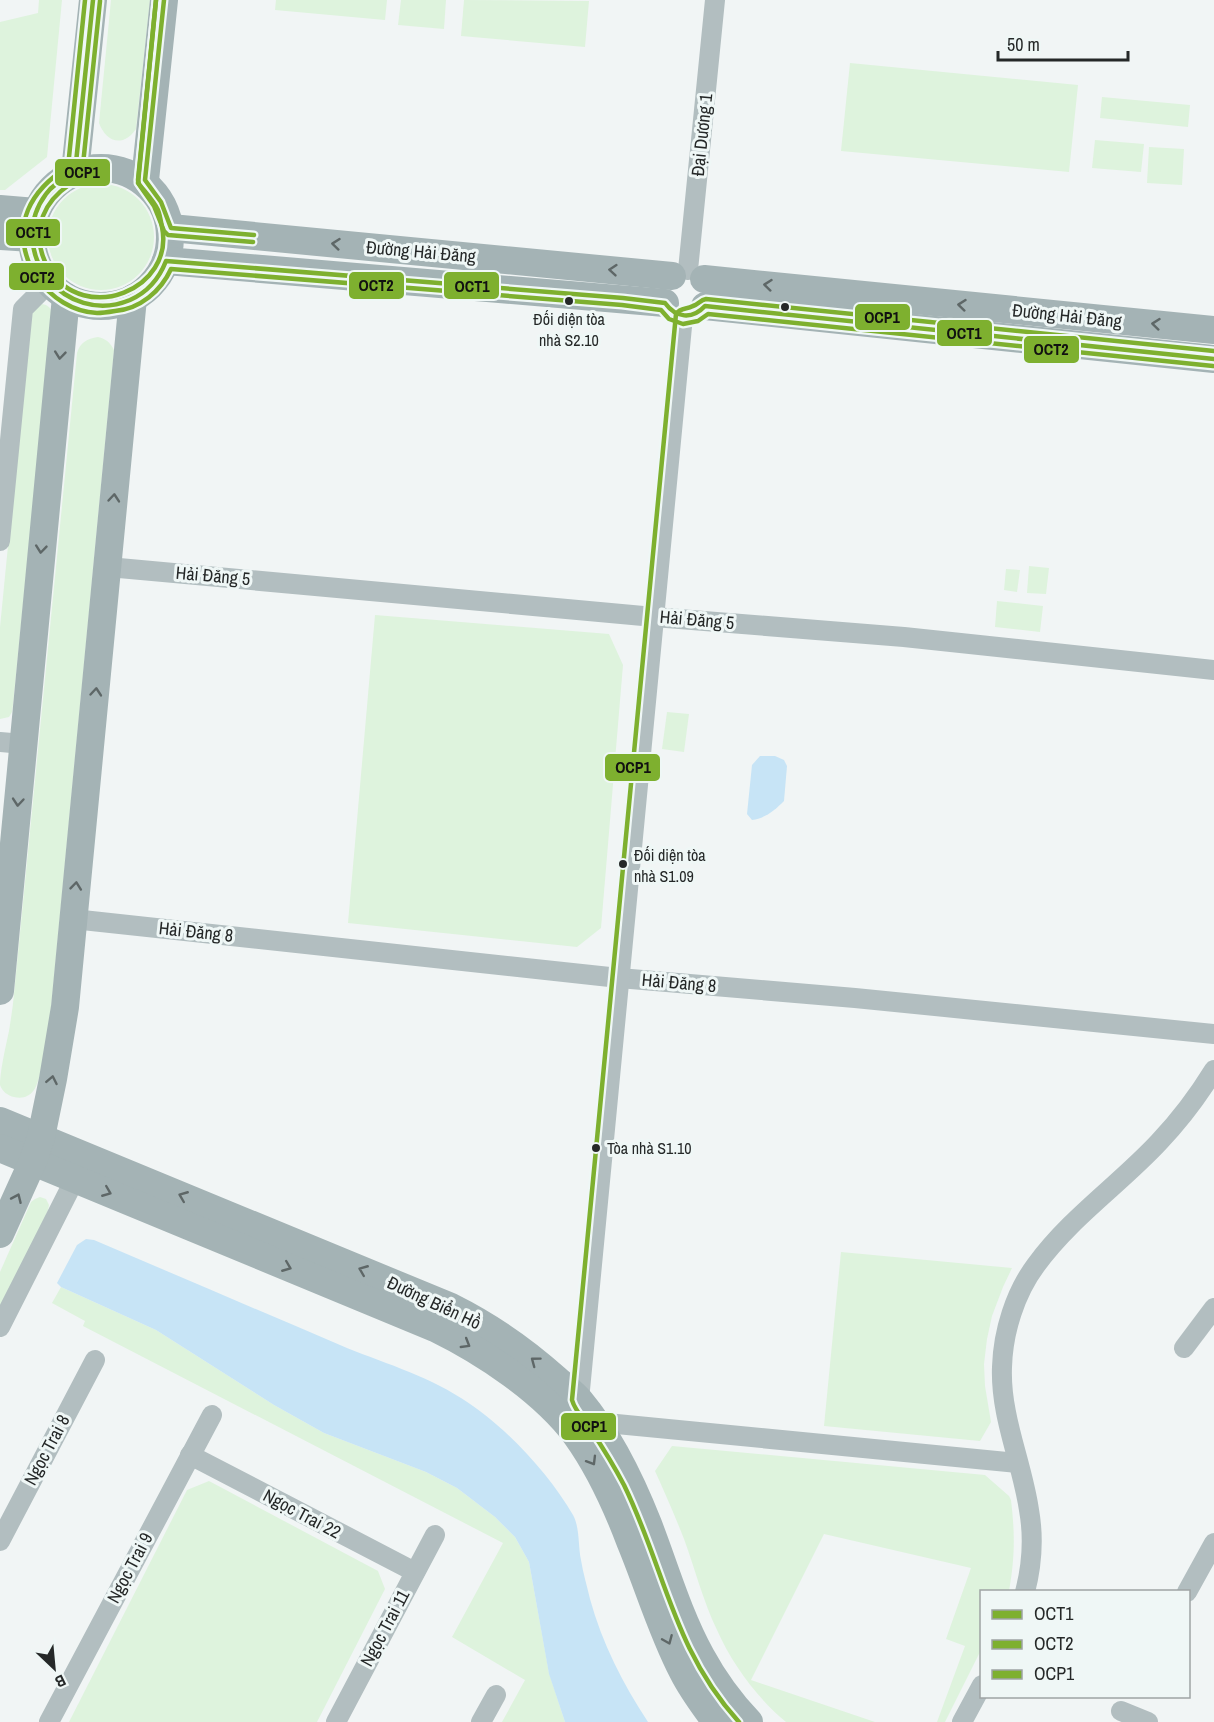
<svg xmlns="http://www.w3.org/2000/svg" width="1214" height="1722" font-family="'Archivo Narrow',sans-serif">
	<rect width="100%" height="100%" fill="#f1f5f5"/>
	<g fill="#def3dd">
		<polygon points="39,0 62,0 47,157 5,190 0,190 0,22 38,13"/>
		<path d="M111,0h39l-14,129c-13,19 -30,13 -37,-6z"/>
		<polygon points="276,0 387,0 385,20 275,10"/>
		<polygon points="401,0 446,0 444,29 398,25"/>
		<polygon points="464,0 589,1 585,47 461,36"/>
		<polygon points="850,63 1078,85 1069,172 841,151"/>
		<polygon points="1102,97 1190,105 1188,127 1100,118"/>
		<polygon points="1095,140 1144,144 1141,172 1092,168"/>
		<polygon points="1149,147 1184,149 1182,185 1147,183"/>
		<circle cx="101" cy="237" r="53"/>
		<path d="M42,304c6,1 8,3 10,9l-39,392 -1,7 -3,5 -9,2v-92l31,-314z"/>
		<path d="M98,337c8,2 12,5 16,13l-62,649c-2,17 -9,79 -18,91 -5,7 -12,9 -20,7 -6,-1 -12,-6 -14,-12 0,-14 6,-40 9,-54 2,-13 4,-25 5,-37l63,-641c3,-11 10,-14 21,-16z"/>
		<polygon points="1029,566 1049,568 1046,594 1027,593"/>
		<polygon points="1006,569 1020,570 1017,592 1004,590"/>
		<polygon points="997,601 1043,606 1040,632 995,627"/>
		<polygon points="375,615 609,634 623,665 601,928 577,947 348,923"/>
		<polygon points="667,712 689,714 684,752 662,749"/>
		<polygon points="40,1197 46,1199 49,1205 48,1210 26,1264 0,1313 0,1272 31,1202 35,1199"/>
		<polygon points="841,1252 1012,1268 1003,1287 992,1316 987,1339 984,1364 985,1386 991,1422 980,1441 824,1426"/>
		<polygon points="61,1287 156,1330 274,1405 324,1433 426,1472 457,1488 495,1517 515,1537 529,1562 549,1673 565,1722 502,1722 525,1680 452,1637 503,1543 83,1326 85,1321 52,1303"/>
		<path d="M672,1446l313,29 24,21 2,4c4,33 4,58 -2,91l-27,1 -1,58 -36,72h-8l28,-76 -19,-7 25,-71 -147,-34 -73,146 124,42h-89c-28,-23 -54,-58 -69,-92 -14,-29 -22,-61 -33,-91 -9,-23 -19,-46 -29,-68z"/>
		<polygon points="209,1481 378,1571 385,1589 317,1722 69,1722 187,1490"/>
	</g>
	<g fill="#c7e4f6">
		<path d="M760,756h15l9,4 3,6 -3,35c-9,9 -18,17 -32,19l-5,-6 5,-49z"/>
		<path d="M86,1239l8,1c82,35 164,70 246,105 40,17 84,29 121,53 42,26 87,74 112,117 7,13 5,31 8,45 2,13 6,26 9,39 12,44 33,85 58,123h-83l-16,-48 -20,-112 -14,-25 -20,-20 -38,-29 -31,-16 -102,-39 -50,-28 -118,-75 -95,-43 -4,-4 20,-38z"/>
	</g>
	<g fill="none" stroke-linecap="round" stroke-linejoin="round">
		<g stroke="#b2bec0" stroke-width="20">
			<polyline points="688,270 715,0"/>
			<polyline points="0,541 23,309 49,283"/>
			<polyline points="108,567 654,617 904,637 1214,670"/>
			<polyline points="0,742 23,744"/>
			<polyline points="73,919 619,978 855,998 1214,1034"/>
			<polyline points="0,1327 80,1169"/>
			<polyline points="1184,1348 1214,1308"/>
			<polyline points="573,1404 579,1400 683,316"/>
			<polyline points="590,1425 596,1422 1018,1463"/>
			<polyline points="190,1455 415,1572"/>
			<polyline points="0,1541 95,1360"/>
			<path d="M1025,1592c7,-27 9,-54 4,-82 -7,-48 -29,-94 -27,-143 1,-35 13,-74 34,-102 34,-47 84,-81 123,-123 21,-22 39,-46 55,-72"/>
			<polyline points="1187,1592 1214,1543"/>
			<polyline points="1121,1711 1148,1722"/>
			<polyline points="49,1722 212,1415"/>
			<polyline points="336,1722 435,1535"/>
			<polyline points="481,1722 496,1695"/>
			<polyline points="962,1722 982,1685"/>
		</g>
		<g stroke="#a4b3b5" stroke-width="28">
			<circle cx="101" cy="237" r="69"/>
			<polyline points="75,172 93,0"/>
			<polyline points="145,180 164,0"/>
			<polyline points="0,209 36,212"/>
			<polyline points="171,228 672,276"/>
			<polyline points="0,236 32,238"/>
			<polyline points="166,261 665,303"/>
			<polyline points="704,279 1214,330"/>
			<polyline points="705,306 1214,359"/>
			<polyline points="0,991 66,297"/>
			<path d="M0,1121l451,186c38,19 74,44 105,72 8,7 17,14 24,22 30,36 51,80 68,123 17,44 30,90 53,132 13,24 29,46 48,66"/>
			<path d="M0,1148l435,180c49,24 108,63 141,107 23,32 40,69 54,106 18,43 31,89 53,131 9,18 21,34 33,50"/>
			<polyline points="0,1234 33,1161 41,1137 53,1079 65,1007 133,298"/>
		</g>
		<g stroke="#eff7f6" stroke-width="9">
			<g id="bus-1">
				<path d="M93,0l-18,172c-10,6 -22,12 -29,22 -42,57 19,133 84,106 18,-8 29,-21 36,-39l457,37 42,5c11,15 27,17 40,3l509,53"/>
				<polyline points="164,0 145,180 161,202 171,228 254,235"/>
			</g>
		</g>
		<g stroke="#eff7f6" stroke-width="9">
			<g id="bus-2">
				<path d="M85,0l-17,167c-18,11 -32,24 -40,43 -19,46 21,101 69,103 6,0 12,-1 18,-2 25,-2 46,-20 56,-42l451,36 39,5 8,9 14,5 15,-3 10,-7 505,52"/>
				<polyline points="156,0 138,183 154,206 164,231 168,235 253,242"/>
			</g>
		</g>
		<g stroke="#eff7f6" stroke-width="9">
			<g id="bus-3">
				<path d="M100,1l-18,173c-3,5 -8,7 -13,11 -12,8 -21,18 -26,31 -6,18 -4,37 6,53 36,57 126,20 113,-42 -1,-5 -2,-12 -4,-17 -5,-10 -13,-18 -19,-26l-1,-4 18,-180"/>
				<path d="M739,1722c-66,-72 -74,-153 -115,-237 -10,-19 -21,-37 -33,-55 -6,-9 -16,-19 -19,-30l104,-1086c5,-7 10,-4 17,-8 6,-2 7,-6 13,-7l508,52"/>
			</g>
		</g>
		<use href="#bus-1" stroke="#7eb02f" stroke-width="4.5"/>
		<use href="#bus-2" stroke="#7eb02f" stroke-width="4.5"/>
		<use href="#bus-3" stroke="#7eb02f" stroke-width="4.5"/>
	</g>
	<defs><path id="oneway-chevron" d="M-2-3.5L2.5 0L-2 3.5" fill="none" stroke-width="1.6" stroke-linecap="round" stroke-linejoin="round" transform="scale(1.5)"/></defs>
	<g stroke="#5e6767">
		<use href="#oneway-chevron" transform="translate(336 244) rotate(-174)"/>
		<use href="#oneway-chevron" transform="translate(613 270) rotate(-175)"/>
		<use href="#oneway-chevron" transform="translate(768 285) rotate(-174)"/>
		<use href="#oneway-chevron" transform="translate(962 305) rotate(-174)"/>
		<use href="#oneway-chevron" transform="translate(1156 324) rotate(-174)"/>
		<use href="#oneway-chevron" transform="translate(60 355) rotate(96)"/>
		<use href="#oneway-chevron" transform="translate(114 498) rotate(-85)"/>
		<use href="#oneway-chevron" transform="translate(41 549) rotate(96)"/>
		<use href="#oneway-chevron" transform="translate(96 692) rotate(-85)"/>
		<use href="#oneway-chevron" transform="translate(18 802) rotate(95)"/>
		<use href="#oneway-chevron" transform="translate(76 886) rotate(-84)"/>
		<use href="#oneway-chevron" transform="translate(52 1080) rotate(-79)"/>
		<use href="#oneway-chevron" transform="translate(107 1192) rotate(22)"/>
		<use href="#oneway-chevron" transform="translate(183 1196) rotate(-158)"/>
		<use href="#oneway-chevron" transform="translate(17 1198) rotate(-66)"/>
		<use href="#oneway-chevron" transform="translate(287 1267) rotate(22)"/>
		<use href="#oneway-chevron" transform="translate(363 1270) rotate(-158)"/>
		<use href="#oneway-chevron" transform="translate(466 1344) rotate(31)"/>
		<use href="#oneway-chevron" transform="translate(535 1361) rotate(-143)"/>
		<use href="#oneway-chevron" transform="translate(592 1461) rotate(59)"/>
		<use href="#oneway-chevron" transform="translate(668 1640) rotate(67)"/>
	</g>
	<g fill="#252828" stroke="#eff7f6" stroke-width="2">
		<circle cx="569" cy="301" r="5"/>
		<circle cx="785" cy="307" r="5"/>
		<circle cx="623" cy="864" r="5"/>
		<circle cx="596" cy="1148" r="5"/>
	</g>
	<g text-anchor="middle" stroke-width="6" stroke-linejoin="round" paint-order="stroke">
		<g font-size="16" fill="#252828" stroke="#eff7f6" text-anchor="start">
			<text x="569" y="325" text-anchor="middle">Đối diện tòa<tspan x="569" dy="21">nhà S2.10</tspan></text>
			<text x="634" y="861">Đối diện tòa<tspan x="634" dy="21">nhà S1.09</tspan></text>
			<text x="607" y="1154">Tòa nhà S1.10</text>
		</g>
		<g font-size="18" fill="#252828" stroke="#eff7f6">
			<text transform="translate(702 135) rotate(-84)" y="6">Đại Dương 1</text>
			<text transform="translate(421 252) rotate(5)" y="6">Đường Hải Đăng</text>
			<text transform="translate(1067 316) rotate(6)" y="6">Đường Hải Đăng</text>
			<text transform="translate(213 576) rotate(5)" y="6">Hải Đăng 5</text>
			<text transform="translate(697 620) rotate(5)" y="6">Hải Đăng 5</text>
			<text transform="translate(196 932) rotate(6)" y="6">Hải Đăng 8</text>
			<text transform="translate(679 983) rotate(5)" y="6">Hải Đăng 8</text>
			<text transform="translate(434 1303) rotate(25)" y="6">Đường Biển Hồ</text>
			<text transform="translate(47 1450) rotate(-62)" y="6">Ngọc Trai 8</text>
			<text transform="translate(302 1514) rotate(28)" y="6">Ngọc Trai 22</text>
			<text transform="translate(130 1568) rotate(-62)" y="6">Ngọc Trai 9</text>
			<text transform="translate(385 1628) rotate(-62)" y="6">Ngọc Trai 11</text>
		</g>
	</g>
	<g stroke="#eff7f6" stroke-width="2">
		<rect x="54" y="158" width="57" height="29" rx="6" fill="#7eb02f"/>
		<rect x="5" y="218" width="56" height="29" rx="6" fill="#7eb02f"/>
		<rect x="8" y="262" width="57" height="29" rx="6" fill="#7eb02f"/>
		<rect x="348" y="271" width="57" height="29" rx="6" fill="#7eb02f"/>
		<rect x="443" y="271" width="57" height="29" rx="6" fill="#7eb02f"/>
		<rect x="854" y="303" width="57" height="28" rx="6" fill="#7eb02f"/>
		<rect x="936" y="319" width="57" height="28" rx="6" fill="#7eb02f"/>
		<rect x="1023" y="335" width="57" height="29" rx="6" fill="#7eb02f"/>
		<rect x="604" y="753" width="57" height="29" rx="6" fill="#7eb02f"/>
		<rect x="560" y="1412" width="57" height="29" rx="6" fill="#7eb02f"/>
	</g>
	<g font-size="16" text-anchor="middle" font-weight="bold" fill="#111">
		<text x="82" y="178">OCP1</text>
		<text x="33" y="238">OCT1</text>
		<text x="37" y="283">OCT2</text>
		<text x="376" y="291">OCT2</text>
		<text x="472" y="292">OCT1</text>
		<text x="882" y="323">OCP1</text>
		<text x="964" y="339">OCT1</text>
		<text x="1051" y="355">OCT2</text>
		<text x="633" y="773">OCP1</text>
		<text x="589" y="1432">OCP1</text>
	</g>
	<rect x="980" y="1590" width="210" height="108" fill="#eff7f6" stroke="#9ea4a4" stroke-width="1.5"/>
	<rect x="992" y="1610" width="30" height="9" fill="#7eb02f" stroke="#9ea4a4" stroke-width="1.5"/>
	<text x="1034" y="1620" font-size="18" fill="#252828">OCT1</text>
	<rect x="992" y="1640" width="30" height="9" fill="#7eb02f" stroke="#9ea4a4" stroke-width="1.5"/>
	<text x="1034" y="1650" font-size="18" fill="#252828">OCT2</text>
	<rect x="992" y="1670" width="30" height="9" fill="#7eb02f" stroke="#9ea4a4" stroke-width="1.5"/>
	<text x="1034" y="1680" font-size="18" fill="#252828">OCP1</text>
	<g transform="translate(54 1668) rotate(154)" stroke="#eff7f6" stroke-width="4.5" paint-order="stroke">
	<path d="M0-4.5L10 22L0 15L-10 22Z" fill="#252828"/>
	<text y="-9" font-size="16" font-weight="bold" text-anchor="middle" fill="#252828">B</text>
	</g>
	<path d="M998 51v9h130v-9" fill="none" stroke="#252828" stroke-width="3"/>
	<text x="1007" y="51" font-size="18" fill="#252828" stroke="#eff7f6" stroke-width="4.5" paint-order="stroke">50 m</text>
</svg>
